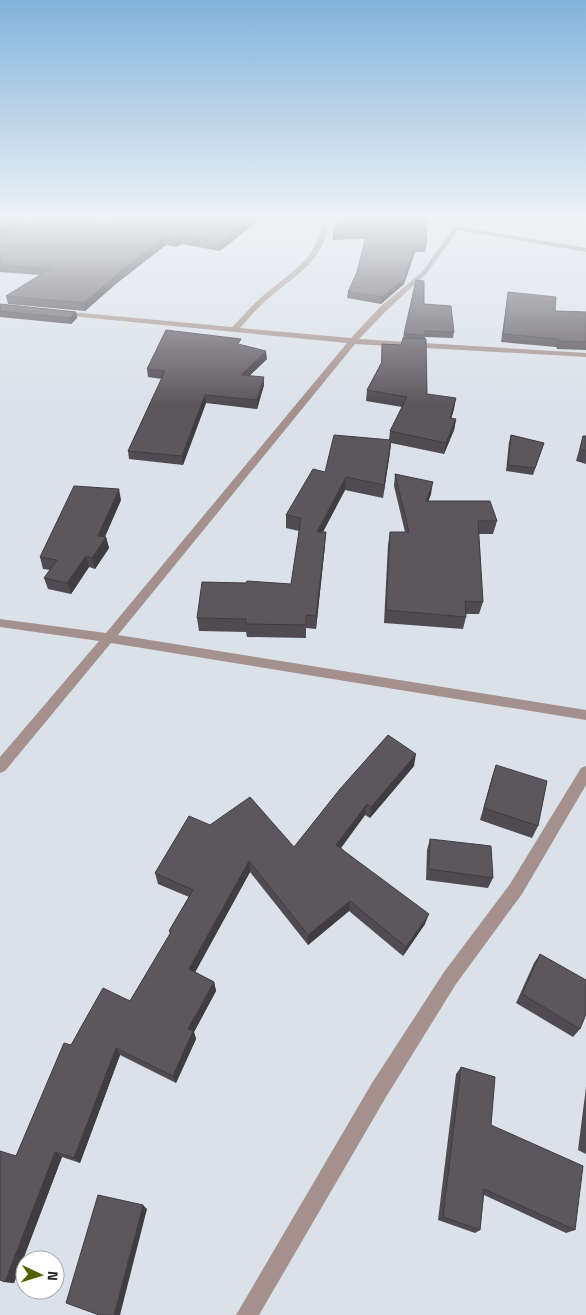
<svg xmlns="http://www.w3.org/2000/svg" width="586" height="1315" font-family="'Titillium Web',sans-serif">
	<rect width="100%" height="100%" fill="#dbe1e8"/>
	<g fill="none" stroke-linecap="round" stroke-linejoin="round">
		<g fill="#a4918e" fill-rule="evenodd">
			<path d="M322,220h6c-2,40 -31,54 -58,77 -11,9 -20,20 -30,31l111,10 29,-31 43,-36 36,-51h6l-5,7 126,21v4l-128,-22 -31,43 -41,38 -27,28 227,14v4l-231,-13 -237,291 468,75v10l-475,-77 -106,128 -5,2v-16l99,-116 -99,-14v-8l106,14 241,-290 -287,-28 -4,-2 4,-2 172,16c11,-11 21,-23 33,-33 27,-23 54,-36 57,-74z"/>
			<polygon points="586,766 586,785 522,894 456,984 386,1097 259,1315 236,1315 372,1083 444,972 510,884 581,768"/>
		</g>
	</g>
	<g fill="#4f4b50">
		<polygon points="31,220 259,220 220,251 182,244 176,247 166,245 117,283 85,311 8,304 6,296 39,275 0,272 0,239"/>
		<polygon points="338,220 426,246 425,252 415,252 404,284 381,304 347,298 348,292 357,272 365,239 333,240 333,234"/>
		<polygon points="508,292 555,311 586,312 586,350 557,349 556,347 501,342"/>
		<polygon points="0,304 76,312 77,318 71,324 0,317"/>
		<polygon points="424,304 454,332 453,338 425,337 425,339 427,394 454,409 451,419 456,419 454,430 444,454 391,443 383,498 345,490 323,532 325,545 316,629 306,628 306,638 247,637 246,632 199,631 197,618 291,584 299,531 286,528 286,515 325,472 389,440 390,431 402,407 366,401 367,390 381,363 382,344 401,345 404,334"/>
		<polygon points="241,345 267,359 249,376 264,385 257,409 206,403 183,465 129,459 128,451 162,379 148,377 147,369"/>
		<polygon points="511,435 544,443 533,475 506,471 509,442"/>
		<polygon points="583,436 586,436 586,464 576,461"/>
		<polygon points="395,474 431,494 428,501 497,521 493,534 479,534 483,602 479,614 466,614 466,617 463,629 384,623 388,545 390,532 405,532 394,486"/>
		<polygon points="121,500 105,537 106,537 109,548 95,569 89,567 71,594 48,589 44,578 50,570 43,569 40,557"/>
		<polygon points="496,765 538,826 532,838 480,820 492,777"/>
		<polygon points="414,766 370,818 365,815 341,848 425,924 403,956 349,911 308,945 250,872 195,972 214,982 216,991 194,1032 196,1039 176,1083 120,1055 80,1163 62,1157 14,1283 5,1282 16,1156 71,1045 130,1001 170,934 169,931 189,897 158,884 155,873 210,825 294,847"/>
		<polygon points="430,839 493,878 488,888 426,880 427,850"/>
		<polygon points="540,954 580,1029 573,1037 516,1003 534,963"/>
		<polygon points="461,1067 491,1125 575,1230 566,1233 484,1195 480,1230 475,1233 438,1220 456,1074"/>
		<polygon points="586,1087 586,1154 578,1150"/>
	</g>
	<g fill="#403d41">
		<polygon points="16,220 30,220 0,238 0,229"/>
		<polygon points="250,220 259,220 220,251 220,243"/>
		<polygon points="181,236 182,244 176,247 175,240"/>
		<polygon points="165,237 166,245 117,283 85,311 84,303 116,275"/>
		<polygon points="415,246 415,252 404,284 381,304 382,297"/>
		<polygon points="76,312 77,318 71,324 70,318"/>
		<polygon points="266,351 267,359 242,383 241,375"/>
		<polygon points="264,377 264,385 257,409 257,400"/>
		<polygon points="205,395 206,403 183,465 182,456"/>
		<polygon points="456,398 454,409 448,429 450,418"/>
		<polygon points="456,419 454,430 444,454 446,443"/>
		<polygon points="391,440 390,453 383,498 384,485"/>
		<polygon points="346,477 345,490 316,545 317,532"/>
		<polygon points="433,482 431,494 424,514 426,501"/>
		<polygon points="119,489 121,500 101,545 106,537 109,548 95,569 92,558 98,536"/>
		<polygon points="326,532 325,545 316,629 316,616"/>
		<polygon points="86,556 89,567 71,594 67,583"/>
		<polygon points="416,754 414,766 370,818 371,807"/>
		<polygon points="367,804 365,815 335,856 336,845"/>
		<polygon points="249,861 250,872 192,978 189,969"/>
		<polygon points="350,901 349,911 308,945 308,935"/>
		<polygon points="429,914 425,924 403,956 406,947"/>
		<polygon points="214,982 216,991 194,1032 196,1039 176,1083 173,1076 188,1029"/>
		<polygon points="116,1048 120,1055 80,1163 74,1158"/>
		<polygon points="55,1152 62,1157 14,1283 5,1282"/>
		<polygon points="143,1205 147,1209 120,1315 114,1315"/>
	</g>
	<g fill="#5c575d" stroke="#403d41">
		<polygon points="0,220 16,220 0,229"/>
		<polygon points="31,220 94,220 141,227 146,223 144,221 135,220 250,220 220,243 181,236 175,240 165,237 116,275 84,303 6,296 50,269 0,265 0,239"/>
		<polygon points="338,220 427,220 426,246 415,246 405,278 382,297 348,292 357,272 367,233 333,234"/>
		<polygon points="416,280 424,281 424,304 451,306 454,332 425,331 425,335 404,334"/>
		<polygon points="508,292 556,297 555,311 586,312 586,342 559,341 558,339 503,334"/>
		<polygon points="0,304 76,312 70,318 0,311"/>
		<polygon points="166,330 241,339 238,344 266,351 241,375 264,377 257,400 205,395 182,456 128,451 165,371 147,369"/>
		<polygon points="403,338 426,339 427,394 456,398 450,418 456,419 446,443 390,431 407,397 367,390 382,362 382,344 401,345"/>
		<polygon points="334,435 391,440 384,485 346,477 317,532 326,532 316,616 306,615 306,625 246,624 246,619 197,618 202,582 246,583 247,581 291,584 301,518 286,515 313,469 325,472"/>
		<polygon points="511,435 544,443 535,468 508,465"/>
		<polygon points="583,436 586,436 586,451 580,449"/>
		<polygon points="395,474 433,482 426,501 490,501 497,521 478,521 483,602 465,601 466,617 386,610 390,532 409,532"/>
		<polygon points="74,486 119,489 98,536 106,537 92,558 86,556 67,583 44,578 57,560 40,557"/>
		<polygon points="388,735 416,754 371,807 367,804 336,845 429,914 406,947 350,901 308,935 249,861 189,969 214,982 188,1029 193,1031 173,1076 116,1048 74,1158 55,1152 5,1282 0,1280 0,1151 16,1156 64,1043 71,1045 103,988 130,1001 171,932 169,931 193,890 155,873 189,816 210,825 250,797 294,847 340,789"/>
		<polygon points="496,765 547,781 538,826 484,808"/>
		<polygon points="430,839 491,846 493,878 429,869"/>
		<polygon points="540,954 586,980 586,1014 580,1029 522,994"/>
		<polygon points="461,1067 495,1077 491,1125 583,1166 575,1230 484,1189 480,1230 443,1217"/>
		<polygon points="98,1195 143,1205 114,1315 99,1315 66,1303"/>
	</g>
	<linearGradient id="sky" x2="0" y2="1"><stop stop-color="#82b3da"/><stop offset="0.54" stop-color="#eff2f5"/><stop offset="1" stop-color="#eff2f5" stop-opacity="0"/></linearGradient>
	<rect width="586" height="404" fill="url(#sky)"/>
	<g transform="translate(40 1275) rotate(94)"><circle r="24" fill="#ffffff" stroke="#a8a9aa"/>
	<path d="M0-4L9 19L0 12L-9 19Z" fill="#566000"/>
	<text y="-8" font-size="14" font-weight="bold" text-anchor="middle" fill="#25272a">N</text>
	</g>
</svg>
